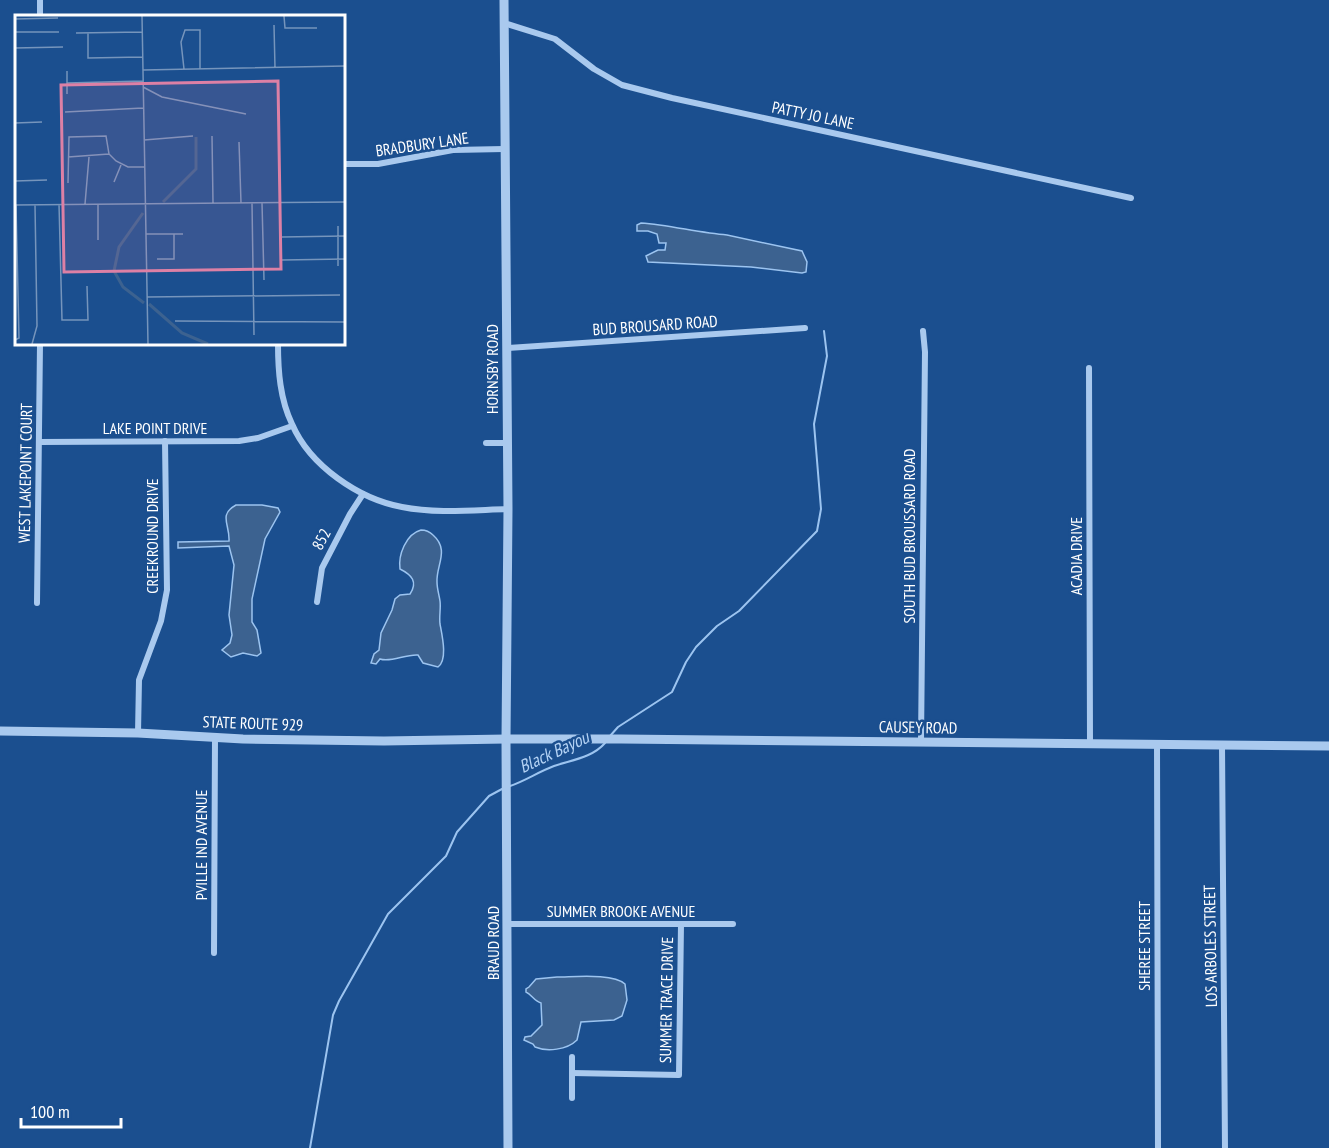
<svg xmlns="http://www.w3.org/2000/svg" width="1329" height="1148" font-family="'PT Sans Narrow',sans-serif">
	<rect width="100%" height="100%" fill="#1b4f8f"/>
	<g fill="#3c6290" stroke="#9cc4f0" stroke-width="1.5">
		<path d="M641,223c29,2 58,10 86,12l75,16 5,11 -1,10 -4,1 -51,-6 -103,-5 -2,-6 12,-6h7l1,-7h-7l-2,-9 -9,-3h-11v-6z"/>
		<path d="M236,505h26l16,3 2,4 -15,27 -13,60v23l5,8 4,23 -4,3 -14,-3 -12,4 -9,-7 8,-7 2,-8 -3,-20 5,-50 -5,-19 -51,2v-6l51,-1c1,-17 -11,-26 7,-36z"/>
		<path d="M421,530c5,0 8,1 12,5 17,15 3,30 4,47 0,7 2,12 3,19 1,7 -1,15 0,23 2,11 8,36 -2,43l-15,-4 -5,-8c-13,-1 -27,8 -38,4l-4,5 -5,-1 3,-9 5,-4 2,-17 11,-23 3,-11 5,-4 10,-1c8,-12 2,-19 -10,-25 -2,-14 6,-35 21,-39z"/>
		<path d="M557,977c17,0 56,-4 68,7l2,16 -5,16 -8,4 -33,2 -4,18c-10,10 -30,12 -42,7l-2,-3 -9,-4 1,-3 6,-1 11,-11 -1,-22c-7,-2 -9,-8 -15,-11v-3l3,-2 7,-8z"/>
	</g>
	<g fill="none" stroke-linecap="round" stroke-linejoin="round">
		<g stroke="#9cc4f0" stroke-width="2">
			<polyline points="610,736 618,727 672,692 686,662 696,647 717,626 739,611 817,531 821,509 814,424 827,356 824,331"/>
			<path d="M510,786c15,-5 28,-14 44,-20 17,-6 38,-8 51,-23"/>
			<polyline points="310,1148 333,1015 339,1001 388,914 446,856 457,832 489,796 502,789"/>
		</g>
		<g stroke="#a9c9ee" stroke-width="6">
			<polyline points="40,0 40,16"/>
			<polyline points="504,23 555,39 594,69 622,85 672,98 1131,198"/>
			<polyline points="344,164 378,164 453,150 504,149"/>
			<path d="M278,344c0,27 2,55 14,80 18,42 67,75 110,83 35,7 71,3 106,2"/>
			<polyline points="507,348 805,328"/>
			<polyline points="1089,368 1090,743"/>
			<polyline points="39,442 239,441 258,438 292,426"/>
			<polyline points="486,443 507,443"/>
			<polyline points="317,602 322,568 350,514 363,494"/>
			<polyline points="37,603 40,344"/>
			<polyline points="138,733 139,680 161,621 167,590 165,441"/>
			<polyline points="921,742 925,352 923,331"/>
			<polyline points="1157,744 1158,1148"/>
			<polyline points="1222,745 1225,1148"/>
			<polyline points="508,924 733,924"/>
			<polyline points="214,953 215,738"/>
			<polyline points="572,1057 572,1098"/>
			<polyline points="572,1073 679,1075 681,924"/>
		</g>
		<g stroke="#a9c9ee" stroke-width="9">
			<polyline points="504,0 508,509 506,739 508,1148"/>
			<polyline points="0,731 138,733 243,739 384,741 506,739 621,739 1329,746"/>
		</g>
	</g>
	<g text-anchor="middle" stroke-width="5" stroke-linejoin="round" paint-order="stroke">
		<g font-size="16" fill="#fff" stroke="#1b4f8f">
			<text transform="translate(813 115) rotate(12)" y="6">PATTY JO LANE</text>
			<text transform="translate(422 144) rotate(-8)" y="6">BRADBURY LANE</text>
			<text transform="translate(655 325) rotate(-4)" y="6">BUD BROUSARD ROAD</text>
			<text transform="translate(492 369) rotate(-90)" y="6">HORNSBY ROAD</text>
			<text x="155" y="434">LAKE POINT DRIVE</text>
			<text transform="translate(25 473) rotate(-89)" y="6">WEST LAKEPOINT COURT</text>
			<text transform="translate(152 536) rotate(-90)" y="6">CREEKROUND DRIVE</text>
			<text transform="translate(909 536) rotate(-90)" y="6">SOUTH BUD BROUSSARD ROAD</text>
			<text transform="translate(321 539) rotate(-62)" y="6">852</text>
			<text transform="translate(1076 556) rotate(-90)" y="6">ACADIA DRIVE</text>
			<text transform="translate(253 723) rotate(2)" y="6">STATE ROUTE 929</text>
			<text transform="translate(918 727) rotate(1)" y="6">CAUSEY ROAD</text>
			<text transform="translate(201 845) rotate(-90)" y="6">PVILLE IND AVENUE</text>
			<text x="621" y="917">SUMMER BROOKE AVENUE</text>
			<text transform="translate(493 943) rotate(-90)" y="6">BRAUD ROAD</text>
			<text transform="translate(1144 946) rotate(-90)" y="6">SHEREE STREET</text>
			<text transform="translate(1210 946) rotate(-91)" y="6">LOS ARBOLES STREET</text>
			<text transform="translate(666 1000) rotate(-89)" y="6">SUMMER TRACE DRIVE</text>
		</g>
		<g font-size="18" font-style="italic" fill="#b5d3f5" stroke="#1b4f8f">
			<text transform="translate(554 752) rotate(-25)" y="6">Black Bayou</text>
		</g>
	</g>
	<g transform="translate(15 15)">
		<rect width="330" height="330" fill="#1b4f8f"/>
		<path fill="none" stroke="#3c6290" stroke-width="3" d="M148,187l33,-33v-32M128,198l-24,34 -5,24 9,16 21,16M134,289l33,29 26,11"/>
		<path fill="none" stroke="#7695bc" stroke-width="1.5" d="M127,1l6,328M269,1l1,12h32M0,4l43,-1M259,10l1,43M0,17h44M61,18l66,-1M73,18v25l54,-1M0,33l48,-1M169,54l-3,-27 4,-12h15v39M128,55l202,-4M52,56v23M52,68l76,-2M128,72l19,10 84,17M50,97l78,-4M0,108l27,-1M197,121l1,67M129,125l49,-4M224,127l2,61M53,142l41,-3M0,166l32,-1M99,167l7,-17M53,168l1,-46 37,-1 3,18 7,7 12,6h17M237,188l2,132M247,188l2,77M44,189l3,116h26l-1,-34M70,189l4,-47M0,190l330,-3M83,190v35M323,211v40M131,219h37M267,222l63,-1M142,244h17v-25M267,245l63,-1M132,282l193,-2M160,306l170,1M0,325l4,-2 -3,-133M17,329l5,-18 -2,-121"/>
		<path fill="#dd80a5" fill-opacity="0.15" stroke="#dd80a5" stroke-width="3" d="M263,66l3,188 -217,3 -3,-187z"/>
		<rect width="330" height="330" fill="none" stroke="#fff" stroke-width="3"/>
	</g>
	<path d="M21 1118v9h100v-9" fill="none" stroke="#ffffff" stroke-width="3"/>
	<text x="30" y="1118" font-size="18" fill="#ffffff" stroke="#1b4f8f" stroke-width="4.5" paint-order="stroke">100 m</text>
</svg>
